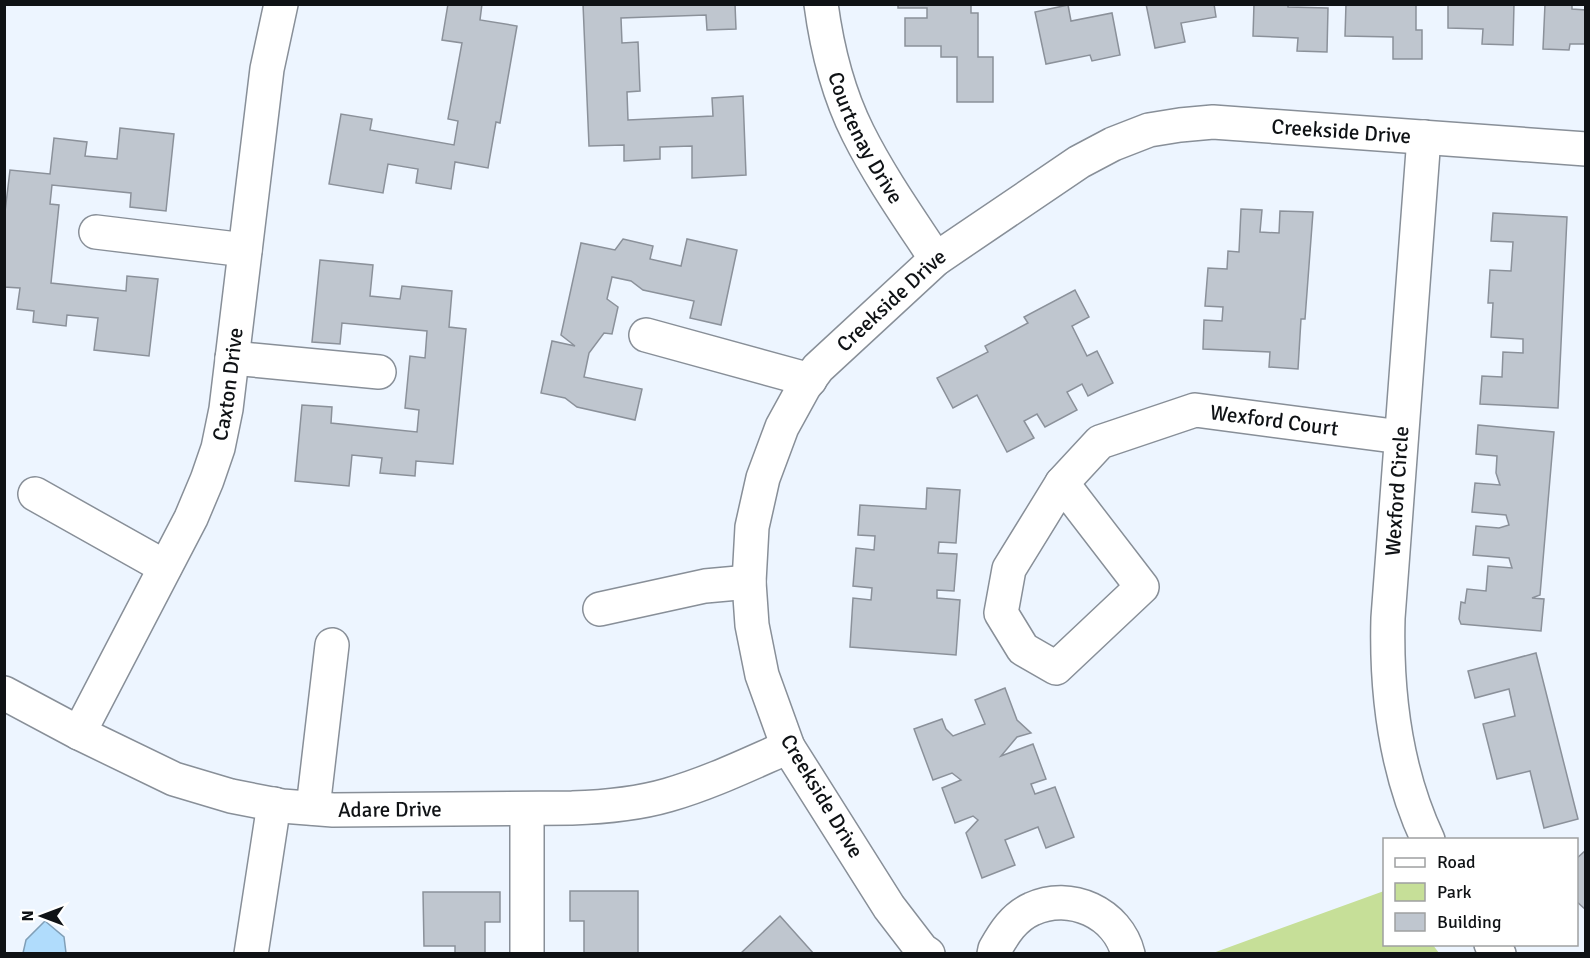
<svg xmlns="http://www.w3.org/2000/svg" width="1590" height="958" font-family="Signika,sans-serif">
	<rect width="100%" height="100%" fill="#edf5ff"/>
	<polygon fill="#c6df98" points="1384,891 1384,944 1433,945 1439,953 1213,953"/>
	<polygon fill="#b0dcfc" stroke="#809fb7" stroke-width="1.5" points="45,921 64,937 66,953 23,953 26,940"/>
	<g fill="#bfc6cf" stroke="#8b919a" stroke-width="1.5">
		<polygon points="448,4 482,4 480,20 517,26 500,123 496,122 488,168 455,162 451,189 416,183 418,169 388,164 383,193 329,184 341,114 372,119 370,130 454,145 458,121 448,119 462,43 442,40"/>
		<polygon points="583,4 735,4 736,29 707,30 706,15 621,18 622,43 638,42 640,91 627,92 628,120 713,116 712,98 743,96 746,175 692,178 692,146 660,147 660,159 624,161 624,145 589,146"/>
		<polygon points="898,4 971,4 971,13 978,13 978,57 993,57 993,102 957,102 957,57 941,57 941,46 905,46 905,18 927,18 927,8 898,8"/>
		<polygon points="1146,4 1214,4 1216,17 1181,23 1185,42 1155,48"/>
		<polygon points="1254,4 1288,4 1288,7 1328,8 1327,52 1297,51 1298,38 1253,36"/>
		<polygon points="1346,4 1416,4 1416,30 1422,30 1422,59 1393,59 1393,37 1345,36"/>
		<polygon points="1448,4 1514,4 1513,45 1482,44 1483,29 1448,28"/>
		<polygon points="1545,4 1572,4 1572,9 1586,10 1586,44 1570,44 1569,50 1543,49"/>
		<polygon points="1068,5 1071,21 1112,13 1120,55 1092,61 1090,55 1046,64 1035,12"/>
		<polygon points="120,128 174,134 166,211 130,207 131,193 52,185 50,204 59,205 51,283 126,291 127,276 158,279 149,356 94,350 98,318 67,315 66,326 33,322 34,311 17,309 20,288 4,287 4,220 10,170 50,174 54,138 87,142 85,156 117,159"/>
		<polygon points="1241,209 1262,210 1260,232 1279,233 1280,211 1313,212 1305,319 1301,319 1298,369 1269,367 1270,352 1203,349 1204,320 1222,321 1223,307 1205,306 1208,268 1227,269 1228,251 1239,252"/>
		<polygon points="1493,213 1567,217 1558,408 1480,404 1482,376 1502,377 1503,352 1523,353 1523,339 1491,337 1493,303 1488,303 1490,270 1511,271 1513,242 1491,241"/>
		<polygon points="623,239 653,246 650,259 681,266 687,239 737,250 721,325 690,318 694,301 643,290 631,281 612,277 607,299 618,307 612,334 604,333 589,353 584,377 642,389 635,420 577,407 565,398 541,393 552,341 575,346 561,335 581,243 615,250"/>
		<polygon points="320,260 373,265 370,296 400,299 402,286 452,291 449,327 466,329 453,464 416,461 415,476 380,473 382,458 352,455 349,486 295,481 302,405 332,407 331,423 417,432 419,410 405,408 410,356 425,358 427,331 342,323 340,344 312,342"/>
		<polygon points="1075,290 1089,317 1072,326 1087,356 1097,351 1113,383 1088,396 1082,384 1067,392 1077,410 1045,427 1037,414 1024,421 1034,438 1007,452 977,395 953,408 937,378 988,352 985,346 1028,323 1024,317"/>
		<polygon points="1478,425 1554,432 1540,595 1532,598 1544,599 1541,631 1461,624 1459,619 1461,602 1465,603 1467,589 1486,591 1488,566 1512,568 1509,558 1473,555 1476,526 1499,528 1509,525 1506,515 1472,512 1475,483 1500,485 1496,473 1497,456 1476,454"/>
		<polygon points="927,488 960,490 956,543 939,542 938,553 957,554 954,591 937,590 937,598 960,600 956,655 850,647 853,598 871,600 872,588 853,586 856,548 874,550 875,536 858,535 860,505 926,509"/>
		<polygon points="1536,653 1578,819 1544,828 1530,771 1497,779 1483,724 1515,716 1509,689 1475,698 1468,671"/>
		<polygon points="1005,688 1017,720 1031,733 1017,737 1001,756 1033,744 1046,779 1031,784 1035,794 1055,787 1074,837 1046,848 1038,827 1005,840 1015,865 982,878 966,833 978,820 973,816 955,823 942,788 961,780 952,773 933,780 914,729 942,719 946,729 953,736 985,724 975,700"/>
		<polygon points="1586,850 1586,910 1576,901 1576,859"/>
		<polygon points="570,891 638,891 638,954 584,954 584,921 570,921"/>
		<polygon points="423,892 500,892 500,922 485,922 485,954 455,954 455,946 424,946"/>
		<polygon points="780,916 814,954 740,954"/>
	</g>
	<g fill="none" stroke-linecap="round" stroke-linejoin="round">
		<g stroke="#888f98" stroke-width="36">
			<g id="minor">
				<path id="s1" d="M821,4c6,45 17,89 37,129 22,44 51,85 78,126"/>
				<path d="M1424,137l-36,481c-2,74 8,154 40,222"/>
				<polyline points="96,232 245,250"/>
				<polyline points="646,335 810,380"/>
				<polyline points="232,358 379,372"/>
				<polygon points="1062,483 1142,587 1056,668 1023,649 1001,613 1009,569"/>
				<path id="s2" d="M1062,483l38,-41 95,-32 206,27"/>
				<polyline points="35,494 165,567"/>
				<polyline points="600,609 705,586 749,582"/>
				<path id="s3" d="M4,693l75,40 95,46 57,17 51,10 51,4 239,-2c32,-1 65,-4 96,-13 42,-12 81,-31 120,-48"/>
				<path id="s4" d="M79,733l112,-215 16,-38 11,-32 8,-39 41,-340 14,-65"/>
				<polyline points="313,808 332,645"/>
				<polyline points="527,809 527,954"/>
				<polyline points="1491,944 1499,954"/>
				<polyline points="251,954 274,804"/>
				<path id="s5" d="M928,954l-6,-4 -33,-43 -101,-160 -26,-72 -10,-50 -3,-43 3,-55 11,-49 19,-51 22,-40 14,-19 118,-109 143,-97 34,-18 36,-14 31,-5 33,-3 373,27"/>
				<path d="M994,954l1,-5c9,-16 19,-32 37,-40 38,-18 86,4 96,45"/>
			</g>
		</g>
		<use href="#minor" stroke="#fff" stroke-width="33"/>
	</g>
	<g text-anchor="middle" stroke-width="5" stroke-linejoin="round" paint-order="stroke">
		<g font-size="21" fill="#0f1215" stroke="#fff">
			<text dy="7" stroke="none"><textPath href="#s5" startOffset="1254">Creekside Drive</textPath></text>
			<text dy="7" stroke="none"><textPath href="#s1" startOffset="142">Courtenay Drive</textPath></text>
			<text dy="7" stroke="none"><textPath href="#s5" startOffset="750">Creekside Drive</textPath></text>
			<text dy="7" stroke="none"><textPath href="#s4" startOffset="382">Caxton Drive</textPath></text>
			<text dy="7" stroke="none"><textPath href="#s2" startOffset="236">Wexford Court</textPath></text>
			<text transform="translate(1397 491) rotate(-86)" y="7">Wexford Circle</text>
			<text transform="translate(822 796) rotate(59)" y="7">Creekside Drive</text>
			<text dy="7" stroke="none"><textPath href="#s3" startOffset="410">Adare Drive</textPath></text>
		</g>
	</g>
	<rect width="1590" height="958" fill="none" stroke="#0f1215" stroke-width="12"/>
	<rect x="1383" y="838" width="195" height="108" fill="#ffffff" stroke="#9fa0a1" stroke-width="1.5"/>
	<rect x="1395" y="858" width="30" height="9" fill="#ffffff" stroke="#9fa0a1" stroke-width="1.5"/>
	<text x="1437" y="868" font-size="18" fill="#0f1215">Road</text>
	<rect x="1395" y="883" width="30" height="18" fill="#c6df98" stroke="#9fa0a1" stroke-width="1.5"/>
	<text x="1437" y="898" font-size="18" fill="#0f1215">Park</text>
	<rect x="1395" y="913" width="30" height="18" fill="#bfc6cf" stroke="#9fa0a1" stroke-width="1.5"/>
	<text x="1437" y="928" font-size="18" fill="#0f1215">Building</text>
	<g transform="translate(42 916) rotate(270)" stroke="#ffffff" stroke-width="4.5" paint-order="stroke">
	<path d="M0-4.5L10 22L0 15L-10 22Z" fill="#0f1215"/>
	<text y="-9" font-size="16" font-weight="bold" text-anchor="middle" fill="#0f1215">N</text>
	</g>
</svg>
